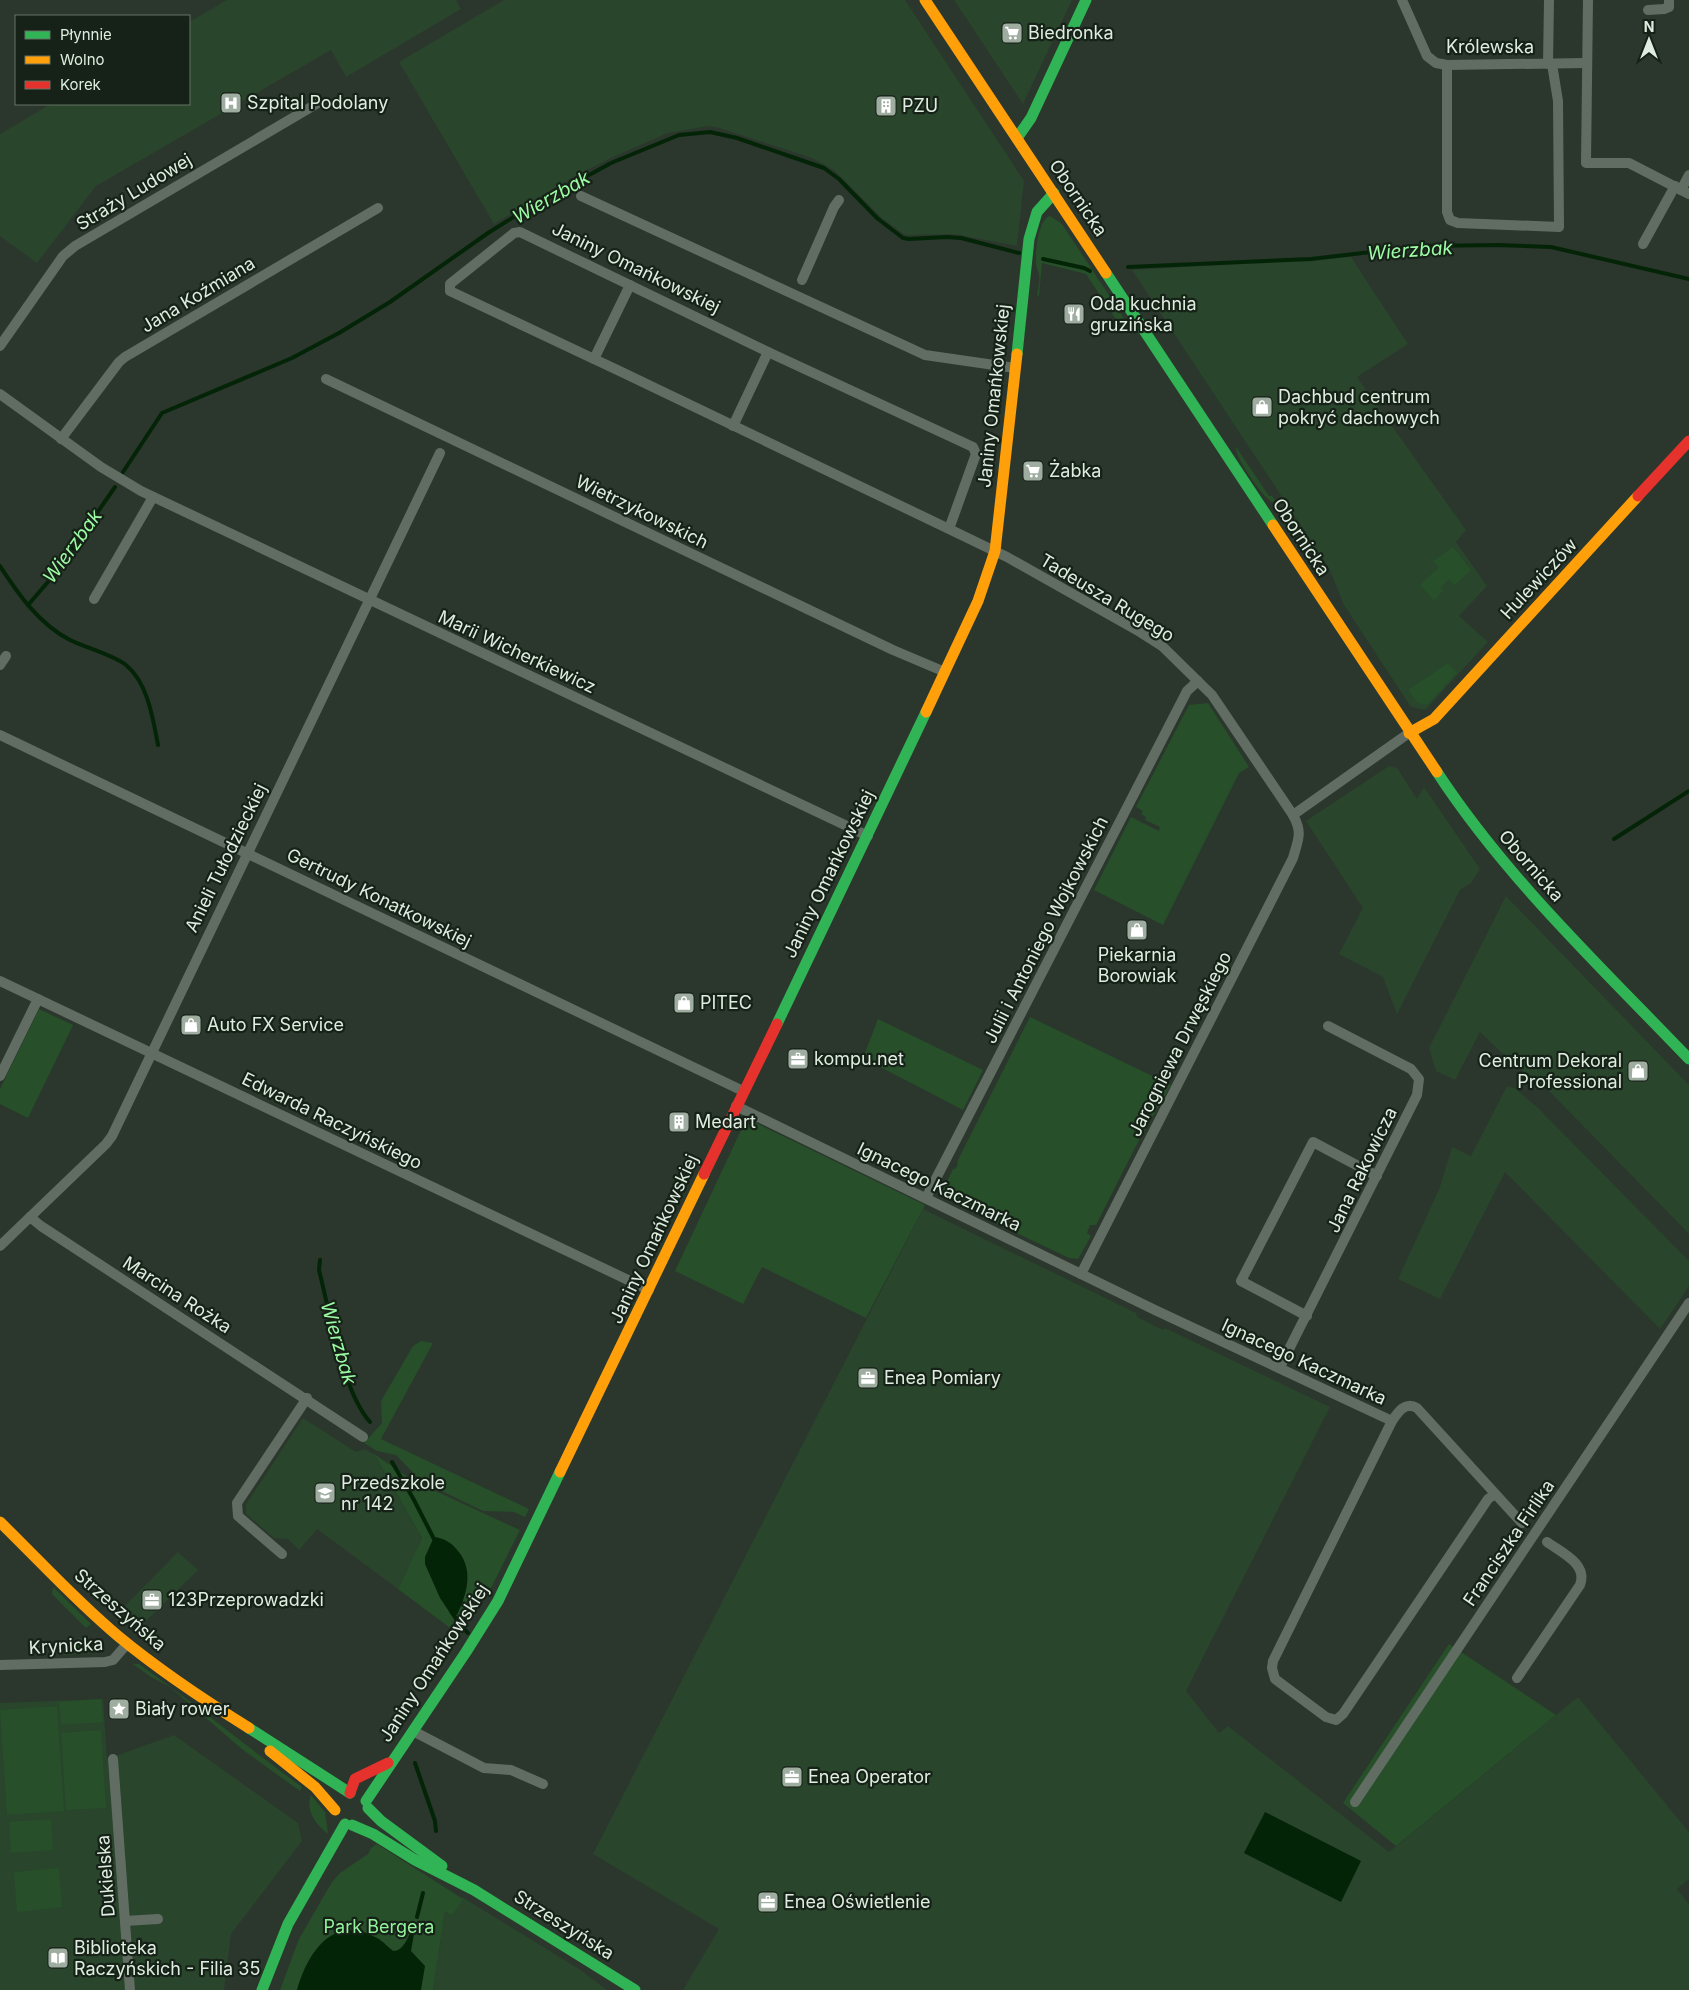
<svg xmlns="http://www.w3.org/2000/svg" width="1689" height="1990" font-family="Inter,sans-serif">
	<rect width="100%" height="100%" fill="#2b372c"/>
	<g fill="#29452c">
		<polygon points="227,0 456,0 461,9 346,77 331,50 96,186 37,263 0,236 0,134 51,104 189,104 189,22"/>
		<polygon points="504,0 905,0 1024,181 1017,246 955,234 905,235 883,219 834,170 812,158 716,127 708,126 668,133 613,157 577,175 494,224 399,62"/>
		<polygon points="954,0 1072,0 1023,104"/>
		<polygon points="1351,257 1408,344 1357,377 1466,530 1456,542 1487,586 1459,616 1488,642 1425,710 1411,707 1344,605 1329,568 1132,270"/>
		<polygon points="1389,766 1397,768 1417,799 1424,787 1480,869 1471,883 1460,890 1397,1014 1383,977 1339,954 1363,908 1306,821"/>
		<polygon points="1506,896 1689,1085 1689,1234 1547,1089 1511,1062 1480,1032 1455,1080 1436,1071 1429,1048"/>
		<polygon points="1507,1086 1516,1089 1538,1108 1689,1261 1689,1286 1660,1329 1505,1172 1440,1299 1398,1279 1440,1187 1452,1147 1471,1156"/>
		<polygon points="923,1209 1136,1313 1137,1317 1163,1330 1165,1328 1330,1407 1186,1691 1219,1733 1228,1726 1389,1852 1578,1697 1689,1832 1689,1879 1677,1889 1689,1904 1689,1990 683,1990 719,1929 593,1854"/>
		<polygon points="303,1418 356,1452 364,1449 374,1454 422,1538 398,1589 317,1529 299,1550 288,1539 274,1538 246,1514 246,1504"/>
		<polygon points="178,1552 198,1570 142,1625 123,1608"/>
		<polygon points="103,1699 107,1759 174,1735 298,1823 302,1841 231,1934 224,1990 0,1990 0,1703"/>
		<polygon points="462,1897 579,1969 607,1990 433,1990 445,1911 452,1916"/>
	</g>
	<g fill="#264f2a">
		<path d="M1050,216l12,8 58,88 6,10 -5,5 -35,-53 -44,-11 -3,33 -2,-1c1,-6 3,-14 2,-20 0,-4 -3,-7 -3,-11 -1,-11 2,-45 14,-48z"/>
		<path d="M1236,447l33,49h3l3,4 -3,2c-9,-4 -38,-45 -36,-55z"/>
		<polygon points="1453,547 1471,570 1455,585 1449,579 1440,588 1443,591 1434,601 1420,585 1439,567 1433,561"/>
		<polygon points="1448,663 1457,673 1427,705 1418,703 1408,690"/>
		<polygon points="1208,703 1249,767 1239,773 1163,925 1094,890 1131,817 1159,831 1160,827 1145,820 1146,817 1141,814 1143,811 1136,807 1189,705"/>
		<polygon points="39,1009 73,1025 28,1118 0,1104 0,1089"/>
		<polygon points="1030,1017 1171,1085 1141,1136 1096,1225 1090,1225 1087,1233 1091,1236 1078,1259 1069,1258 1008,1229 943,1194 942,1192 953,1169 955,1169 958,1164 957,1162"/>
		<polygon points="878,1019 983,1070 963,1110 863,1058"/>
		<polygon points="756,1123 925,1205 866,1318 762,1267 743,1304 675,1271 743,1126"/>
		<polygon points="421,1341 433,1343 381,1439 529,1509 525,1517 514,1512 483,1511 421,1481 396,1455 377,1451 364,1443 382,1423 381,1401 413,1346"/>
		<polygon points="374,1454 414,1481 520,1530 490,1590 460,1618 461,1636 398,1589 422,1538"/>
		<polygon points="53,1587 91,1624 86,1628 52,1594"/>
		<polygon points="79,1638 83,1639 97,1652 63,1655"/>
		<polygon points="1449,1644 1556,1715 1396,1846 1343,1803"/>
		<path d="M133,1664h6c55,39 108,83 163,123l-2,4 -57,-41 -73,-63 -19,-10z"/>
		<polygon points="101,1699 103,1722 61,1725 59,1702"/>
		<polygon points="57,1706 64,1811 7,1815 0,1710"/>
		<polygon points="101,1730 106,1808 66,1810 61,1733"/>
		<path d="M311,1795l14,17 3,22c-12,-9 -23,-24 -17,-39z"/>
		<polygon points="51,1819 53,1850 11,1853 9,1822"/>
		<polygon points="377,1844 463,1899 452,1916 445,1911 433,1990 280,1990 299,1939 332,1882 340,1873 368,1854 371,1848"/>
		<polygon points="59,1868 62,1907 17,1912 14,1872"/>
	</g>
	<g fill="#042407">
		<path d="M434,1537c10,1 18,6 24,14 16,19 9,43 -1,64l-5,1 -12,-18 -15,-34v-7z"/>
		<polygon points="1265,1812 1361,1861 1341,1902 1244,1853"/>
		<path d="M412,1928h3l-4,23 14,15 -4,24h-124c10,-36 35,-76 78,-53 7,3 12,9 18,14 11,0 15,-14 19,-23z"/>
	</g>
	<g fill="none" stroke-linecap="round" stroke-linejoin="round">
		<g stroke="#042407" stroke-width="4">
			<polyline points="1043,259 1084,268 1090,271"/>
			<polyline points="1128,267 1311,259 1423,246 1498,245 1551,247 1689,279"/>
			<polyline points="123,472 162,413 292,358 339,333 390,302 488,233 520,213 611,163 679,135 710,132 737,138 824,168 839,179 877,218 903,238 909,239 946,237 961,238 1019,253"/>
			<path d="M0,566c19,29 39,58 70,74 14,7 46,16 56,25 22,18 27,54 32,80"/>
			<polyline points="28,605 54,575 115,487"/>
			<polyline points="1614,839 1689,791"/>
			<path d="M320,1260l-1,10c11,43 23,120 51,152"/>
			<polyline points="392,1462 414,1500 435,1541"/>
			<polyline points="451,1611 460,1625 468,1633"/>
			<polyline points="415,1763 435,1821 436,1831"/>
			<polyline points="417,1917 423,1893"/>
		</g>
		<g stroke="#616d62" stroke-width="10">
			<polyline points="1402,0 1427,56 1436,63 1447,65 1586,63"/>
			<polyline points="1588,0 1586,163 1629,163 1689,194"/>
			<polyline points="1648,10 1664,9 1669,7 1669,0"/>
			<polyline points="1548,64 1549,0"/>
			<polyline points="1447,65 1447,212 1450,220 1458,223 1559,227 1558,101 1552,64"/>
			<polyline points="1681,190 1689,175"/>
			<polyline points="581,196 925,355 1015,368"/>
			<polyline points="1643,244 1675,186"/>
			<polyline points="802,280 834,207 839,200"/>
			<polyline points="0,346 63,256 75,246 318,103"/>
			<polyline points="594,359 630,285"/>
			<polyline points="326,379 893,650 945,672"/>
			<polyline points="0,394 101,467 141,491 868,836"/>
			<polyline points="733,426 768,352"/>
			<polyline points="61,439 119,362 125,357 378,208"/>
			<path d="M949,529l27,-75 -3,-7 -205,-95 -248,-120 -6,1 -64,51v7c167,78 332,158 499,238l58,28 133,75 22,14 50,49 81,120c10,18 5,25 0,43l-212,416"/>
			<polyline points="94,599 153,497"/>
			<polyline points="0,665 6,656"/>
			<polyline points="0,735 743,1091"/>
			<polyline points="1293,815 1409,733"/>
			<polyline points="0,981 649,1290"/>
			<polyline points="0,1076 38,999"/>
			<polyline points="736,1106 1157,1311 1392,1421"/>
			<polyline points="926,1198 1187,691 1198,681"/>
			<polyline points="30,1217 41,1226 363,1437"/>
			<polyline points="0,1246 106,1144 112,1136 440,453"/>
			<polyline points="1307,1316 1241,1281 1313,1142 1377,1176"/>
			<polyline points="1280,1367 1417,1095 1419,1079 1411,1069 1328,1026"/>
			<path d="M1495,1494l-7,5 -145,215 -7,6 -10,-3 -51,-38 -3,-11 1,-7 119,-240c6,-9 13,-20 25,-13l105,115"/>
			<polyline points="282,1554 238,1516 237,1503 307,1398"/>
			<polyline points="0,1665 105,1662 113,1660 127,1644"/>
			<path d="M1517,1678l63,-93c8,-21 -18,-32 -33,-43"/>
			<polyline points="413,1731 484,1768 511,1770 543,1784"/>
			<polyline points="113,1759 130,1990"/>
			<polyline points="1355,1802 1689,1303"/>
			<polyline points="125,1921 158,1919"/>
		</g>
		<g stroke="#30b455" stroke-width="11">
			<polyline points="1017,138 1031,118 1086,0"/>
			<polyline points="1106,273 1273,525"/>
			<polyline points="1017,354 1029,239 1037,212 1054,193"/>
			<path d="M1437,772c70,107 164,195 252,287"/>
			<polyline points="777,1024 926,712"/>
			<polyline points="249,1728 350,1793"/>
			<polyline points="366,1801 466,1652 498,1601 560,1472"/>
			<polyline points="368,1808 381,1821 442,1866"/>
			<polyline points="352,1825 373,1834 415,1860 474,1890 635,1990"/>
			<polyline points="262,1990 288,1924 345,1824"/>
		</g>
		<g stroke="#ff9f0a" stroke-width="11">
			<polyline points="925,0 1106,273"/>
			<polyline points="1273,525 1437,772"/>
			<polyline points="926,712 978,601 995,551 1017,354"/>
			<polyline points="1409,733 1434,719 1638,496"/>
			<polyline points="560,1472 704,1174"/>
			<path d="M0,1522c39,38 76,79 118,114 41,34 86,64 131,92"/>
			<polyline points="270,1751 315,1787 335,1810"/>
		</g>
		<g stroke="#e5322d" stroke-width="11">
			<polyline points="1638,496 1689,441"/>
			<polyline points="704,1174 777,1024"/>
			<polyline points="350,1793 355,1779 388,1763"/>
		</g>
	</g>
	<defs>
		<g id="supermarket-square" transform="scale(1.125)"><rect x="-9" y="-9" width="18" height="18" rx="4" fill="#9fada0" stroke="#162117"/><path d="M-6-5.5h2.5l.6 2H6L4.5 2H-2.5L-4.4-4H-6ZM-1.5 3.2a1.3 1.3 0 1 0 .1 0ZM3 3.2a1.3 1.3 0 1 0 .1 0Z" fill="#fff"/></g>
		<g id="hospital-square" transform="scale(1.125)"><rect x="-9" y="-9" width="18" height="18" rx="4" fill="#9fada0" stroke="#162117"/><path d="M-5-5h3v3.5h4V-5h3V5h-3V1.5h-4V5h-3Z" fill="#fff"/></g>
		<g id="building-square" transform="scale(1.125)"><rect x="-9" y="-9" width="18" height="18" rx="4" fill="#9fada0" stroke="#162117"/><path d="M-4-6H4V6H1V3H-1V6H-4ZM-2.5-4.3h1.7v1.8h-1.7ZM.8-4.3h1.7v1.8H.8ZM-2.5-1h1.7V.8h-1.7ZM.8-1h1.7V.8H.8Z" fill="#fff"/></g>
		<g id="restaurant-square" transform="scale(1.125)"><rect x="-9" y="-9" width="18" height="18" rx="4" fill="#9fada0" stroke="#162117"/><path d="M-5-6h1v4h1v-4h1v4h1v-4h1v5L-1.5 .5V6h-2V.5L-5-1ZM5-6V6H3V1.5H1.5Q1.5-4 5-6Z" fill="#fff"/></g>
		<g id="shop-square" transform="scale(1.125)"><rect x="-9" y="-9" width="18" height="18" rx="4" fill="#9fada0" stroke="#162117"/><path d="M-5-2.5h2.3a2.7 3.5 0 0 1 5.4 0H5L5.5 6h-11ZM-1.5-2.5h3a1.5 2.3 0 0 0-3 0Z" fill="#fff"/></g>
		<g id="office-square" transform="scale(1.125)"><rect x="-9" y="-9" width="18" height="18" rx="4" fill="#9fada0" stroke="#162117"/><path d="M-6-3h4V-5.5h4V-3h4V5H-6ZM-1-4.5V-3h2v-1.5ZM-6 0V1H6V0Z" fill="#fff"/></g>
		<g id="school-square" transform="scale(1.125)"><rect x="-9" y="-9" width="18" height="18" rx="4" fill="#9fada0" stroke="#162117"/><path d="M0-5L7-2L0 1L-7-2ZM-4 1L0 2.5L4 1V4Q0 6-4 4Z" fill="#fff"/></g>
		<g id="sight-square" transform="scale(1.125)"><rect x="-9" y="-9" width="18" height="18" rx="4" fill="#9fada0" stroke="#162117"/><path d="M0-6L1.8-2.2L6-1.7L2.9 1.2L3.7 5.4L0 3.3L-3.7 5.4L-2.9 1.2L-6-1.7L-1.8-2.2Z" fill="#fff"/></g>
		<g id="library-square" transform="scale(1.125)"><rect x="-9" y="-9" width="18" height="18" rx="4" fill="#9fada0" stroke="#162117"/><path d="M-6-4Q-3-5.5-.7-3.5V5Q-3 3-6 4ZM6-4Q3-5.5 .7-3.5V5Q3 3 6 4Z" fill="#fff"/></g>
	</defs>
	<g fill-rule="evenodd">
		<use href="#supermarket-square" x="1012" y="33"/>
		<use href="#hospital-square" x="231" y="103"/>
		<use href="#building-square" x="886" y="106"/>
		<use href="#restaurant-square" x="1074" y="314"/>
		<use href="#shop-square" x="1262" y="407"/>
		<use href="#supermarket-square" x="1033" y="471"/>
		<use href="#shop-square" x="1137" y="930"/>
		<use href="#shop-square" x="684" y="1003"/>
		<use href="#shop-square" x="191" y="1025"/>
		<use href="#office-square" x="798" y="1059"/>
		<use href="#shop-square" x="1638" y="1071"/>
		<use href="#building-square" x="679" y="1122"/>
		<use href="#office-square" x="868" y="1378"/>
		<use href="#school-square" x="325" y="1493"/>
		<use href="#office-square" x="152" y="1600"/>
		<use href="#sight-square" x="119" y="1709"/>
		<use href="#office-square" x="792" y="1777"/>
		<use href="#office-square" x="768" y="1902"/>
		<use href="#library-square" x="58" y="1958"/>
	</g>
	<g text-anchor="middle" stroke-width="4.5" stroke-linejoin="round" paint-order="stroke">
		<g font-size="18" fill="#deeddf" stroke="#162117" text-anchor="start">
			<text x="1028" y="39">Biedronka</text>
			<text x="247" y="109">Szpital Podolany</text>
			<text x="902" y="112">PZU</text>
			<text x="1090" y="310">Oda kuchnia<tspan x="1090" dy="21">gruzińska</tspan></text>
			<text x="1278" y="403">Dachbud centrum<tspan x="1278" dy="21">pokryć dachowych</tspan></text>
			<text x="1049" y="477">Żabka</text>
			<text x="1137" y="961" text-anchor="middle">Piekarnia<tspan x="1137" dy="21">Borowiak</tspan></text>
			<text x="700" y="1009">PITEC</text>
			<text x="207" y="1031">Auto FX Service</text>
			<text x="814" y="1065">kompu.net</text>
			<text x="1622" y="1067" text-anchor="end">Centrum Dekoral<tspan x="1622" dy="21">Professional</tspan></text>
			<text x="695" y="1128">Medart</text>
			<text x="884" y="1384">Enea Pomiary</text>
			<text x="341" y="1489">Przedszkole<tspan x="341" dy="21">nr 142</tspan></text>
			<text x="168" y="1606">123Przeprowadzki</text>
			<text x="135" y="1715">Biały rower</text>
			<text x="808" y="1783">Enea Operator</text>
			<text x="784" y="1908">Enea Oświetlenie</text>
			<text x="74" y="1954">Biblioteka<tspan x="74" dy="21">Raczyńskich - Filia 35</tspan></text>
		</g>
		<g font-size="18" fill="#deeddf" stroke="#162117">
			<text x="1490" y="53">Królewska</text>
			<text transform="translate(134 192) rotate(-31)" y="6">Straży Ludowej</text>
			<text transform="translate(1078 198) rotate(56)" y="6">Obornicka</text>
			<text transform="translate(636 268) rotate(26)" y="6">Janiny Omańkowskiej</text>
			<text transform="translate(198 295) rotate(-31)" y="6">Jana Koźmiana</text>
			<text transform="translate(994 396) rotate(-84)" y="6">Janiny Omańkowskiej</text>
			<text transform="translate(642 512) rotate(26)" y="6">Wietrzykowskich</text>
			<text transform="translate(1301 537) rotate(57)" y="6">Obornicka</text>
			<text transform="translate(1539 579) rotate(-47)" y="6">Hulewiczów</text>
			<text transform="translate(1107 598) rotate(31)" y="6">Tadeusza Rugego</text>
			<text transform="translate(517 652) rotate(25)" y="6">Marii Wicherkiewicz</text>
			<text transform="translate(226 858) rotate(-64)" y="6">Anieli Tułodzieckiej</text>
			<text transform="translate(1531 866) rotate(49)" y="6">Obornicka</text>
			<text transform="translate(829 874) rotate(-64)" y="6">Janiny Omańkowskiej</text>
			<text transform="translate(379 898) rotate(26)" y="6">Gertrudy Konatkowskiej</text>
			<text transform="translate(1046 930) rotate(-63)" y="6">Julii i Antoniego Wojkowskich</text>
			<text transform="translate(1180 1044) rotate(-63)" y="6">Jarogniewa Drwęskiego</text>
			<text transform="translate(332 1121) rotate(26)" y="6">Edwarda Raczyńskiego</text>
			<text transform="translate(1362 1170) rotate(-64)" y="6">Jana Rakowicza</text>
			<text transform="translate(939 1187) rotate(26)" y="6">Ignacego Kaczmarka</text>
			<text transform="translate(654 1239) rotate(-65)" y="6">Janiny Omańkowskiej</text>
			<text transform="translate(177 1295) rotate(33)" y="6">Marcina Rożka</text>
			<text transform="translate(1304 1362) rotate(25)" y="6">Ignacego Kaczmarka</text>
			<text transform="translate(1509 1543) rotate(-56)" y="6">Franciszka Firlika</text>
			<text transform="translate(120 1610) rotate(41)" y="6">Strzeszyńska</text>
			<text transform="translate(66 1646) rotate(-3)" y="6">Krynicka</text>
			<text transform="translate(434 1663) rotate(-57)" y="6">Janiny Omańkowskiej</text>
			<text transform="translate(106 1876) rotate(-94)" y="6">Dukielska</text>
			<text transform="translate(564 1925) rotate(32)" y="6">Strzeszyńska</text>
		</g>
		<g font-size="18" fill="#93f39c" stroke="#162117">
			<text x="379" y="1933">Park Bergera</text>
		</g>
		<g font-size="19" font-style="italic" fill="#9cfba4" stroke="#162117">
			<text transform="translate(551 197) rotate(-30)" y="7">Wierzbak</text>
			<text transform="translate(1410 250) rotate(-4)" y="7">Wierzbak</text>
			<text transform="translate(72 546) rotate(-54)" y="7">Wierzbak</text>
			<text transform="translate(339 1343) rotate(74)" y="7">Wierzbak</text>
		</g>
	</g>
	<rect x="15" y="15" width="175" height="90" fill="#162117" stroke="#667367"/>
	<rect x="25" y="31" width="25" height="8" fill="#30b455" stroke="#667367"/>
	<text x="60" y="40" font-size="15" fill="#deeddf">Płynnie</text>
	<rect x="25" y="56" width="25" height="8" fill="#ff9f0a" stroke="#667367"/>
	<text x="60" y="65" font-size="15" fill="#deeddf">Wolno</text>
	<rect x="25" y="81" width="25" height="8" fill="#e5322d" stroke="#667367"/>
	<text x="60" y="90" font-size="15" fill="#deeddf">Korek</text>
	<g transform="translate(1649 40)" stroke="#162117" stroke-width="4" paint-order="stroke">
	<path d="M0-4L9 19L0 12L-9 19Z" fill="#deeddf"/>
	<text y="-8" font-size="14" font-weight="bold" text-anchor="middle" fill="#deeddf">N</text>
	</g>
</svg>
